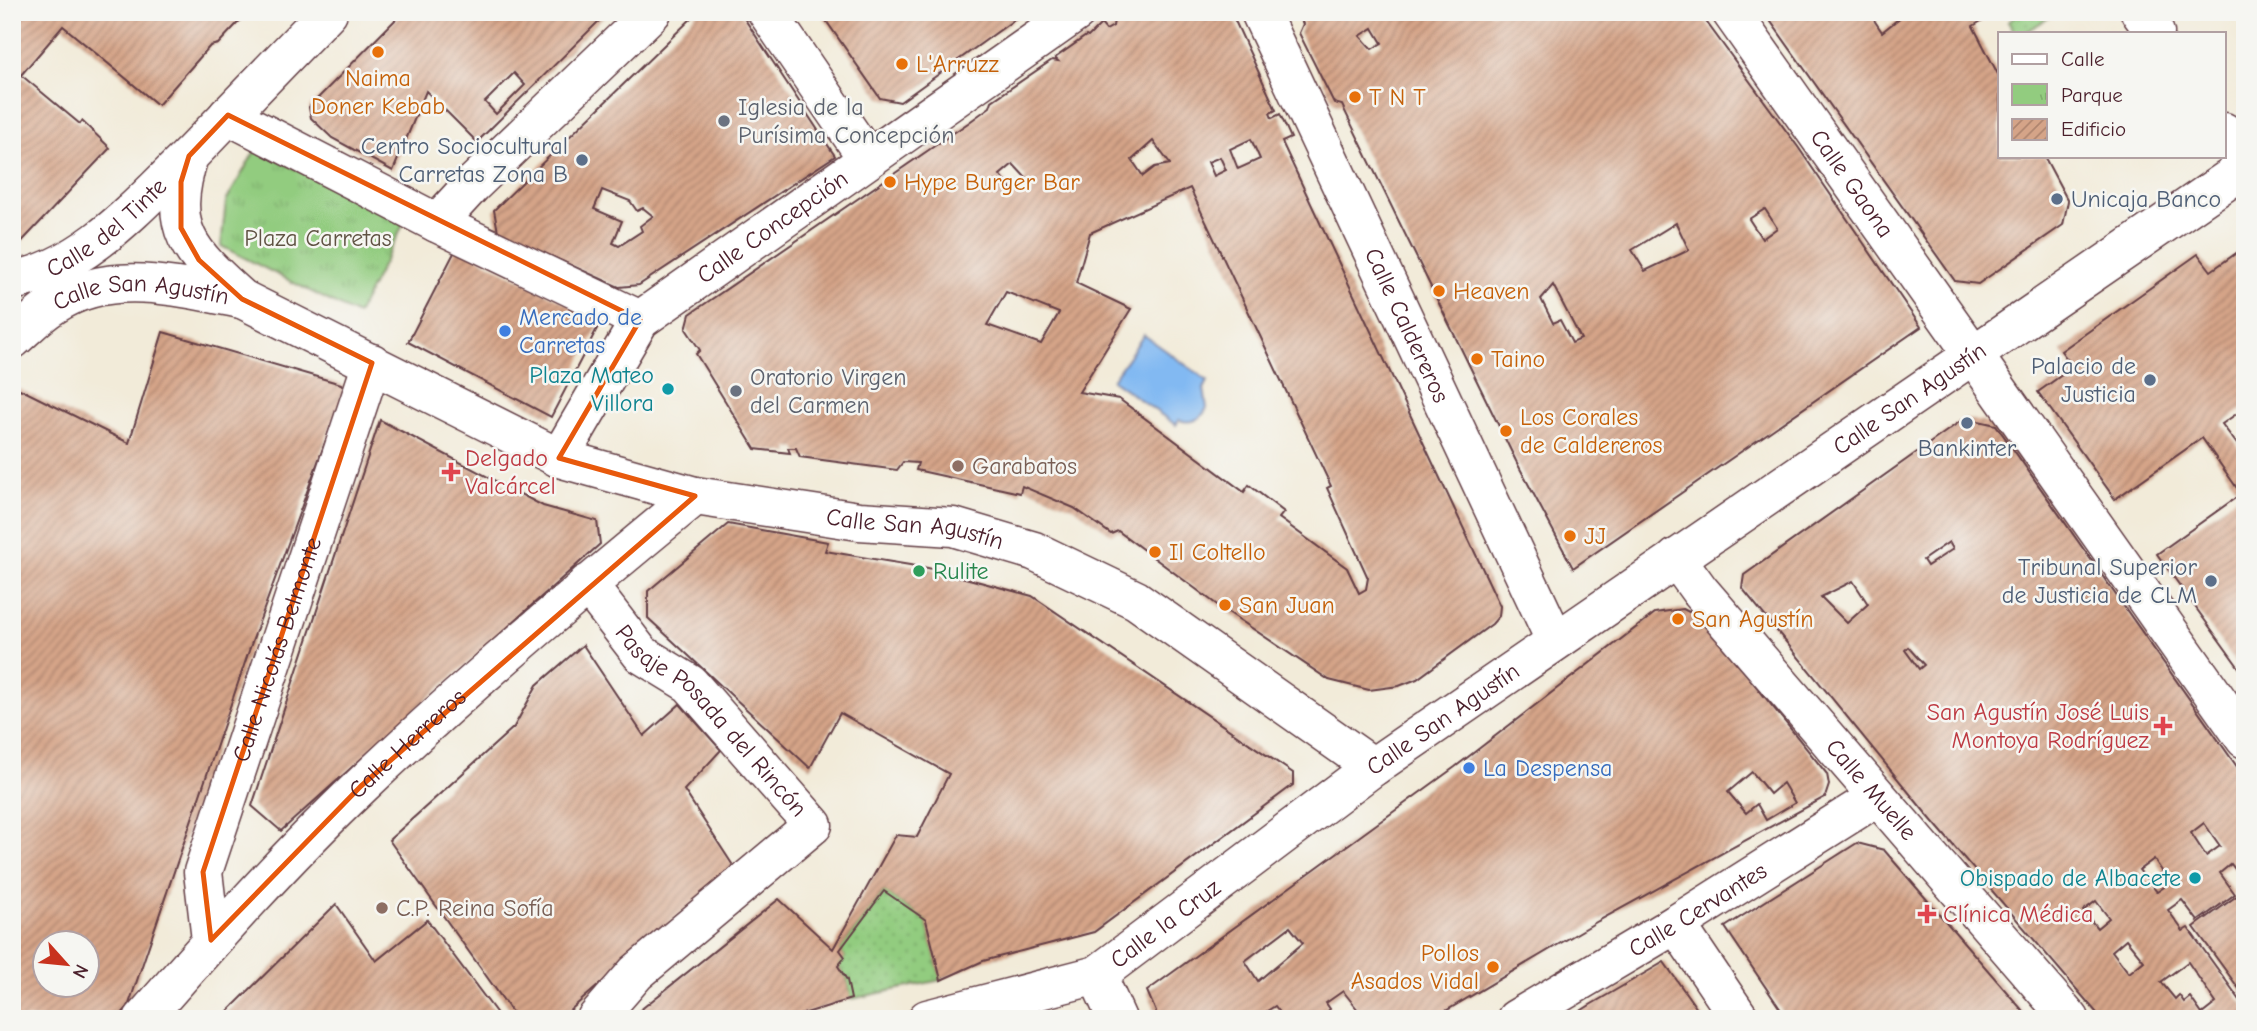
<svg xmlns="http://www.w3.org/2000/svg" width="2257" height="1031" font-family="'Comic Neue',sans-serif">
	<defs>
		<pattern id="grass-dots" width="8" height="8" patternUnits="userSpaceOnUse" patternTransform="scale(1.75)"><rect width="8" height="8" fill="#92cc7f"/><path d="M2 2h.1M6 6h.1" fill="none" stroke="#7faf6e" stroke-width="1.8" stroke-linecap="round"/></pattern>
		<pattern id="park-tufts" width="24" height="20" patternUnits="userSpaceOnUse" patternTransform="scale(1.75)"><rect width="24" height="20" fill="#92cc7f"/><path d="M3 7l-1-3M5 7V3M7 7l1-3M15 17l-1-3M17 17v-4M19 17l1-3" fill="none" stroke="#7faf6e"/></pattern>
		<pattern id="building-hatch" width="6" height="6" patternUnits="userSpaceOnUse" patternTransform="scale(1.75)"><rect width="6" height="6" fill="#d5a488"/><path d="M-1 1l2-2M0 6l6-6M5 7l2-2" fill="none" stroke="#af856f"/></pattern>
	</defs>
	<rect width="100%" height="100%" fill="#f6f6f2"/>
	<filter id="ink" filterUnits="userSpaceOnUse"><feTurbulence type="fractalNoise" baseFrequency=".0143" numOctaves="2"/><feDisplacementMap in="SourceGraphic" scale="14" xChannelSelector="R" yChannelSelector="G"/><feConvolveMatrix kernelMatrix="1 2 1 2 8 2 1 2 1" color-interpolation-filters="sRGB"/></filter>
	<filter id="wash" filterUnits="userSpaceOnUse"><feTurbulence type="fractalNoise" baseFrequency=".00686" numOctaves="4" result="noise"/><feDisplacementMap in="SourceGraphic" scale="28" xChannelSelector="R" yChannelSelector="G"/><feGaussianBlur stdDeviation="1.57" result="paint"/><feColorMatrix in="noise" values="0 0 0 0 0 0 0 0 0 0 0 0 0 0 0 0 0 1.4 0 .05"/><feComposite in="paint" operator="in"/></filter>
	<g filter="url(#wash)">
		<rect width="100%" height="100%" fill="#f2ebd9"/>
		<g fill="url(#grass-dots)" stroke="#6e7655" stroke-width="2">
			<polygon points="2022,12 2058,12 2024,33 2016,33 2008,22"/>
			<polygon points="884,891 926,920 941,980 851,999 847,980 838,966 845,957 840,950"/>
		</g>
		<polygon fill="url(#park-tufts)" stroke="#6e7655" stroke-width="2" points="256,149 404,223 357,315 221,246 226,201"/>
		<path fill="#82b9f2" stroke="#666c8e" stroke-width="2" d="M1144,335l64,46 -4,8 3,19c-6,12 -15,16 -28,12l-3,5 -64,-45z"/>
		<g id="blocks">
			<g fill="url(#building-hatch)" fill-rule="evenodd">
				<polygon points="12,12 248,12 218,44 210,46 158,105 63,26 21,75 80,124 82,121 110,148 12,252"/>
				<path d="M403,12h205l-131,130 -51,-51 -33,80 -61,-33 -21,-20 -2,-11zM514,73l11,12 -29,29 -11,-12z"/>
				<path d="M698,12h42l95,144 -196,129 -20,2 -121,-55 -4,-22zM602,190l28,11 7,10 6,-3 10,8 -13,10 2,5 -23,15 -6,-3 9,-22 -28,-12z"/>
				<polygon points="820,12 1025,12 900,102 880,98"/>
				<path d="M1124,12h107l45,98 -6,3 2,5 8,-4 11,24 -9,4 218,464 -1,10 -7,8 -75,55 -18,7 -30,4 -40,-10 -113,-76 -98,-73 -7,3 -37,-26 -52,-22 -2,7 -104,-23 2,-7 -15,-1 -6,8 -97,-13 -4,-9h-8l2,5 -35,-4 -59,-95 4,-4 -14,-21 4,-15 278,-191 22,-16 2,-6 60,-41 6,1 -3,-3 31,-22 2,1 13,-13 5,6 7,-4 1,-6zM1251,139l9,20 -22,10 -8,-20zM1153,141l17,23 -15,3 -12,9 -11,-16zM1220,157l6,13 -12,6 -6,-14zM1013,164l13,14 -14,12 -12,-15zM1190,188l141,298 -4,2 41,90 -2,11 -7,4 -12,-25 -68,-50 5,-6 -35,-27 -5,7 -125,-93 -40,-7 52,-83 -55,-26 14,-50zM1006,292l53,21 -18,31 -54,-19z"/>
				<path d="M1297,12h402l99,135 123,180 -348,241 -57,-107 -174,-356 -8,-2 -35,-70 4,-9zM1373,28l9,15 -10,6 -12,-13zM1765,209l12,19 -15,11 -13,-20zM1676,223l13,27 -44,21 -13,-21zM1553,285l28,54 -9,4 -12,-23 -7,3 -12,-24z"/>
				<polygon points="1764,12 1874,12 1874,20 1882,32 1907,12 1996,12 1973,26 2000,78 2000,156 2044,156 2068,201 2063,225 1978,284 1955,281"/>
				<polygon points="457,247 601,321 551,417 408,342"/>
				<polygon points="2245,247 2245,408 2222,424 2245,455 2245,676 2157,554 2241,494 2202,438 2115,499 2038,392 2073,367 2061,351 2198,254 2211,271"/>
				<path d="M163,332l178,52 4,4 -92,251 -125,368 -11,12h-105v-620l8,-10 109,54zM88,943v43h-42v-42z"/>
				<path d="M1965,418l31,7 249,353v104l-14,-18 -11,9 15,21 -37,27 -16,-21 -14,10 15,21 5,-3 57,79v12h-143l-174,-203 -186,-228 2,-13zM1949,542l4,7 -26,17 -4,-6zM1853,581l15,23 -21,19 -26,-26zM1908,647l16,18 -5,4 -14,-19zM2204,823l16,23 -14,10 -15,-23zM2154,859l16,24 -13,9 -18,-22zM2096,901l13,17 -12,10 -14,-17zM2126,939l18,22 -15,12 -17,-22zM2188,962l28,41 -14,11 -12,-17 -6,5 -5,-7 -4,4 -14,-17z"/>
				<polygon points="380,420 543,506 597,521 600,544 281,831 252,806"/>
				<polygon points="728,524 828,542 825,551 928,568 1032,596 1293,773 1293,785 1094,932 983,961 941,980 926,920 884,891 840,950 845,957 838,966 847,980 851,999 787,1019 629,1019 779,899 833,949 896,835 917,837 949,774 840,713 810,768 648,618 648,591"/>
				<path d="M1683,609l18,9 126,156 2,11 -4,12 -227,124 -166,98h-85l11,-9 -15,-19 -17,12 4,6 -9,10h-36l-10,-13 -16,10 2,3h-102l-12,-28 308,-224 200,-154zM1752,772l18,22 13,-11 12,20 -29,17 -9,-16 -11,9 -18,-21zM1290,927l13,16 -45,38 -13,-20z"/>
				<polygon points="583,645 644,736 680,704 721,750 684,790 734,867 560,1019 517,1019 389,840 514,727 537,685"/>
				<polygon points="1857,843 1884,850 2030,1019 1787,1019 1725,927"/>
				<polygon points="2245,890 2245,997 2194,927"/>
				<polygon points="336,904 376,961 427,920 501,1019 220,1019"/>
				<polygon points="1664,962 1704,1019 1568,1019 1590,1005"/>
			</g>
		</g>
	</g>
	<g filter="url(#ink)">
		<use href="#blocks" fill-opacity="0" stroke="#633e45" stroke-width="2"/>
		<g fill="none" stroke-linecap="round" stroke-linejoin="round">
			<g stroke="#633e45" stroke-width="41">
				<g id="minor">
					<path id="s1" d="M328,12l-139,144c-23,75 0,95 53,143l317,159 136,38 164,25 94,6 81,24 102,49 237,167"/>
					<polyline points="767,12 867,158"/>
					<path id="s2" d="M1260,12l295,628"/>
					<path id="s3" d="M1731,12l514,727"/>
					<polyline points="2140,12 2155,33"/>
					<polyline points="228,115 437,223 640,320"/>
					<polyline points="2224,132 2245,162"/>
					<polyline points="437,223 472,185 652,12"/>
					<path id="s4" d="M12,281c74,-14 126,-76 177,-125"/>
					<path id="s5" d="M12,340c14,-12 27,-26 42,-35 57,-38 126,-17 188,-6"/>
					<path id="s6" d="M559,458l81,-138 437,-308"/>
					<path id="s7" d="M1676,558l24,33 370,428"/>
					<path id="s8" d="M587,584l54,70 49,30 123,141 -177,148 -40,46"/>
					<polyline points="1676,924 1740,1019"/>
					<path id="s9" d="M211,940l-8,-68 169,-509"/>
					<polyline points="1097,975 1117,1019"/>
					<path id="s10" d="M143,1019c70,-80 141,-160 218,-233 107,-102 220,-196 334,-290"/>
					<path id="s11" d="M927,1019l170,-44 276,-208 872,-599"/>
					<path id="s12" d="M1516,1019l160,-95 201,-127"/>
				</g>
			</g>
			<use href="#minor" stroke="#fff" stroke-width="38"/>
		</g>
	</g>
	<path fill="none" stroke="#e8590c" stroke-width="5" stroke-linejoin="round" d="M228,115l412,205 -81,138 136,38 -334,290 -150,154 -8,-68 169,-509 -130,-64 -43,-39 -18,-32v-46l8,-26z"/>
	<g fill="#e8710a" stroke="#f6f6f2" stroke-width="2.5">
		<circle cx="378" cy="52" r="7"/>
		<circle cx="902" cy="64" r="7"/>
		<circle cx="1355" cy="97" r="7"/>
		<circle cx="890" cy="182" r="7"/>
		<circle cx="1439" cy="291" r="7"/>
		<circle cx="1477" cy="359" r="7"/>
		<circle cx="1506" cy="431" r="7"/>
		<circle cx="1570" cy="536" r="7"/>
		<circle cx="1155" cy="552" r="7"/>
		<circle cx="1225" cy="605" r="7"/>
		<circle cx="1678" cy="619" r="7"/>
		<circle cx="1493" cy="967" r="7"/>
	</g>
	<g fill="#6b7280" stroke="#f6f6f2" stroke-width="2.5">
		<circle cx="724" cy="121" r="7"/>
		<circle cx="736" cy="391" r="7"/>
	</g>
	<g fill="#5c6f8a" stroke="#f6f6f2" stroke-width="2.5">
		<circle cx="582" cy="160" r="7"/>
		<circle cx="2057" cy="199" r="7"/>
		<circle cx="2150" cy="380" r="7"/>
		<circle cx="1967" cy="423" r="7"/>
		<circle cx="2211" cy="581" r="7"/>
	</g>
	<g fill="#3f7fe0" stroke="#f6f6f2" stroke-width="2.5">
		<circle cx="505" cy="331" r="7"/>
		<circle cx="1469" cy="768" r="7"/>
	</g>
	<g fill="#0f9aa8" stroke="#f6f6f2" stroke-width="2.5">
		<circle cx="668" cy="389" r="7"/>
		<circle cx="2195" cy="878" r="7"/>
	</g>
	<g fill="#8d6e63" stroke="#f6f6f2" stroke-width="2.5">
		<circle cx="958" cy="466" r="7"/>
		<circle cx="382" cy="908" r="7"/>
	</g>
	<g fill="#e0444e" stroke="#f6f6f2" stroke-width="2.5">
		<path d="M447.5 461.5h7v7h7v7h-7v7h-7v-7h-7v-7h7z"/>
		<path d="M2159.5 715.5h7v7h7v7h-7v7h-7v-7h-7v-7h7z"/>
		<path d="M1923.5 903.5h7v7h7v7h-7v7h-7v-7h-7v-7h7z"/>
	</g>
	<circle fill="#2e9e5b" stroke="#f6f6f2" stroke-width="2.5" cx="919" cy="571" r="7"/>
	<g text-anchor="middle" stroke-width="5" stroke-linejoin="round" paint-order="stroke">
		<g font-size="24" fill="#c56008" stroke="#f6f6f2" text-anchor="start">
			<text x="916" y="72">L'Arruzz</text>
			<text x="378" y="86" text-anchor="middle">Naima<tspan x="378" dy="28">Doner Kebab</tspan></text>
			<text x="1369" y="105">T N T</text>
			<text x="904" y="190">Hype Burger Bar</text>
			<text x="1453" y="299">Heaven</text>
			<text x="1491" y="367">Taino</text>
			<text x="1520" y="425">Los Corales<tspan x="1520" dy="28">de Caldereros</tspan></text>
			<text x="1584" y="544">JJ</text>
			<text x="1169" y="560">Il Coltello</text>
			<text x="1239" y="613">San Juan</text>
			<text x="1692" y="627">San Agustín</text>
			<text x="1479" y="961" text-anchor="end">Pollos<tspan x="1479" dy="28">Asados Vidal</tspan></text>
		</g>
		<g font-size="24" fill="#5b616d" stroke="#f6f6f2" text-anchor="start">
			<text x="738" y="115">Iglesia de la<tspan x="738" dy="28">Purísima Concepción</tspan></text>
			<text x="750" y="385">Oratorio Virgen<tspan x="750" dy="28">del Carmen</tspan></text>
		</g>
		<g font-size="24" fill="#4e5e75" stroke="#f6f6f2" text-anchor="end">
			<text x="568" y="154">Centro Sociocultural<tspan x="568" dy="28">Carretas Zona B</tspan></text>
			<text x="2071" y="207" text-anchor="start">Unicaja Banco</text>
			<text x="2136" y="374">Palacio de<tspan x="2136" dy="28">Justicia</tspan></text>
			<text x="1967" y="456" text-anchor="middle">Bankinter</text>
			<text x="2197" y="575">Tribunal Superior<tspan x="2197" dy="28">de Justicia de CLM</tspan></text>
		</g>
		<g font-size="24" fill="#4a1f2b" stroke="#f6f6f2">
			<text dy="8" stroke="none"><textPath href="#s3" startOffset="210">Calle Gaona</textPath></text>
			<text dy="8" stroke="none"><textPath href="#s4" startOffset="110">Calle del Tinte</textPath></text>
			<text dy="8" stroke="none"><textPath href="#s6" startOffset="322">Calle Concepción</textPath></text>
			<text dy="8" stroke="none"><textPath href="#s5" startOffset="145">Calle San Agustín</textPath></text>
			<text dy="8" stroke="none"><textPath href="#s2" startOffset="346">Calle Caldereros</textPath></text>
			<text dy="8" stroke="none"><textPath href="#s11" startOffset="1172">Calle San Agustín</textPath></text>
			<text dy="8" stroke="none"><textPath href="#s1" startOffset="1085">Calle San Agustín</textPath></text>
			<text dy="8" stroke="none"><textPath href="#s9" startOffset="303">Calle Nicolás Belmonte</textPath></text>
			<text dy="8" stroke="none"><textPath href="#s11" startOffset="606">Calle San Agustín</textPath></text>
			<text dy="8" stroke="none"><textPath href="#s8" startOffset="186">Pasaje Posada del Rincón</textPath></text>
			<text dy="8" stroke="none"><textPath href="#s10" startOffset="382">Calle Herreros</textPath></text>
			<text dy="8" stroke="none"><textPath href="#s7" startOffset="303">Calle Muelle</textPath></text>
			<text dy="8" stroke="none"><textPath href="#s12" startOffset="212">Calle Cervantes</textPath></text>
			<text dy="8" stroke="none"><textPath href="#s11" startOffset="261">Calle la Cruz</textPath></text>
		</g>
		<g font-size="24" fill="#605344" stroke="#f6f6f2">
			<text x="318" y="246">Plaza Carretas</text>
		</g>
		<g font-size="24" fill="#366cbe" stroke="#f6f6f2" text-anchor="start">
			<text x="519" y="325">Mercado de<tspan x="519" dy="28">Carretas</tspan></text>
			<text x="1483" y="776">La Despensa</text>
		</g>
		<g font-size="24" fill="#0d838f" stroke="#f6f6f2" text-anchor="end">
			<text x="654" y="383">Plaza Mateo<tspan x="654" dy="28">Villora</tspan></text>
			<text x="2181" y="886">Obispado de Albacete</text>
		</g>
		<g font-size="24" fill="#be3a42" stroke="#f6f6f2" text-anchor="start">
			<text x="465" y="466">Delgado<tspan x="465" dy="28">Valcárcel</tspan></text>
			<text x="2149" y="720" text-anchor="end">San Agustín José Luis<tspan x="2149" dy="28">Montoya Rodríguez</tspan></text>
			<text x="1943" y="922">Clínica Médica</text>
		</g>
		<g font-size="24" fill="#785e54" stroke="#f6f6f2" text-anchor="start">
			<text x="972" y="474">Garabatos</text>
			<text x="396" y="916">C.P. Reina Sofía</text>
		</g>
		<g font-size="24" fill="#27864d" stroke="#f6f6f2" text-anchor="start">
			<text x="933" y="579">Rulite</text>
		</g>
	</g>
	<rect width="2257" height="1031" fill="none" stroke="#f6f6f2" stroke-width="42"/>
	<rect x="1998" y="32" width="228" height="126" fill="#f6f6f2" stroke="#b1a0a2" stroke-width="2"/>
	<rect x="2012" y="54" width="35" height="10" fill="#ffffff" stroke="#b1a0a2" stroke-width="2"/>
	<text x="2061" y="66" font-size="21" fill="#4a1f2b">Calle</text>
	<rect x="2012" y="84" width="35" height="21" fill="url(#park-tufts)" stroke="#b1a0a2" stroke-width="2"/>
	<text x="2061" y="102" font-size="21" fill="#4a1f2b">Parque</text>
	<rect x="2012" y="119" width="35" height="21" fill="url(#building-hatch)" stroke="#b1a0a2" stroke-width="2"/>
	<text x="2061" y="136" font-size="21" fill="#4a1f2b">Edificio</text>
	<g transform="translate(66 964) rotate(117)"><circle r="33" fill="#f6f6f2" stroke="#b1a0a2" stroke-width="2"/>
	<path d="M0-5L12 26L0 18L-12 26Z" fill="#c8321e"/>
	<text y="-10" font-size="19" font-weight="bold" text-anchor="middle" fill="#4a1f2b">N</text>
	</g>
</svg>
